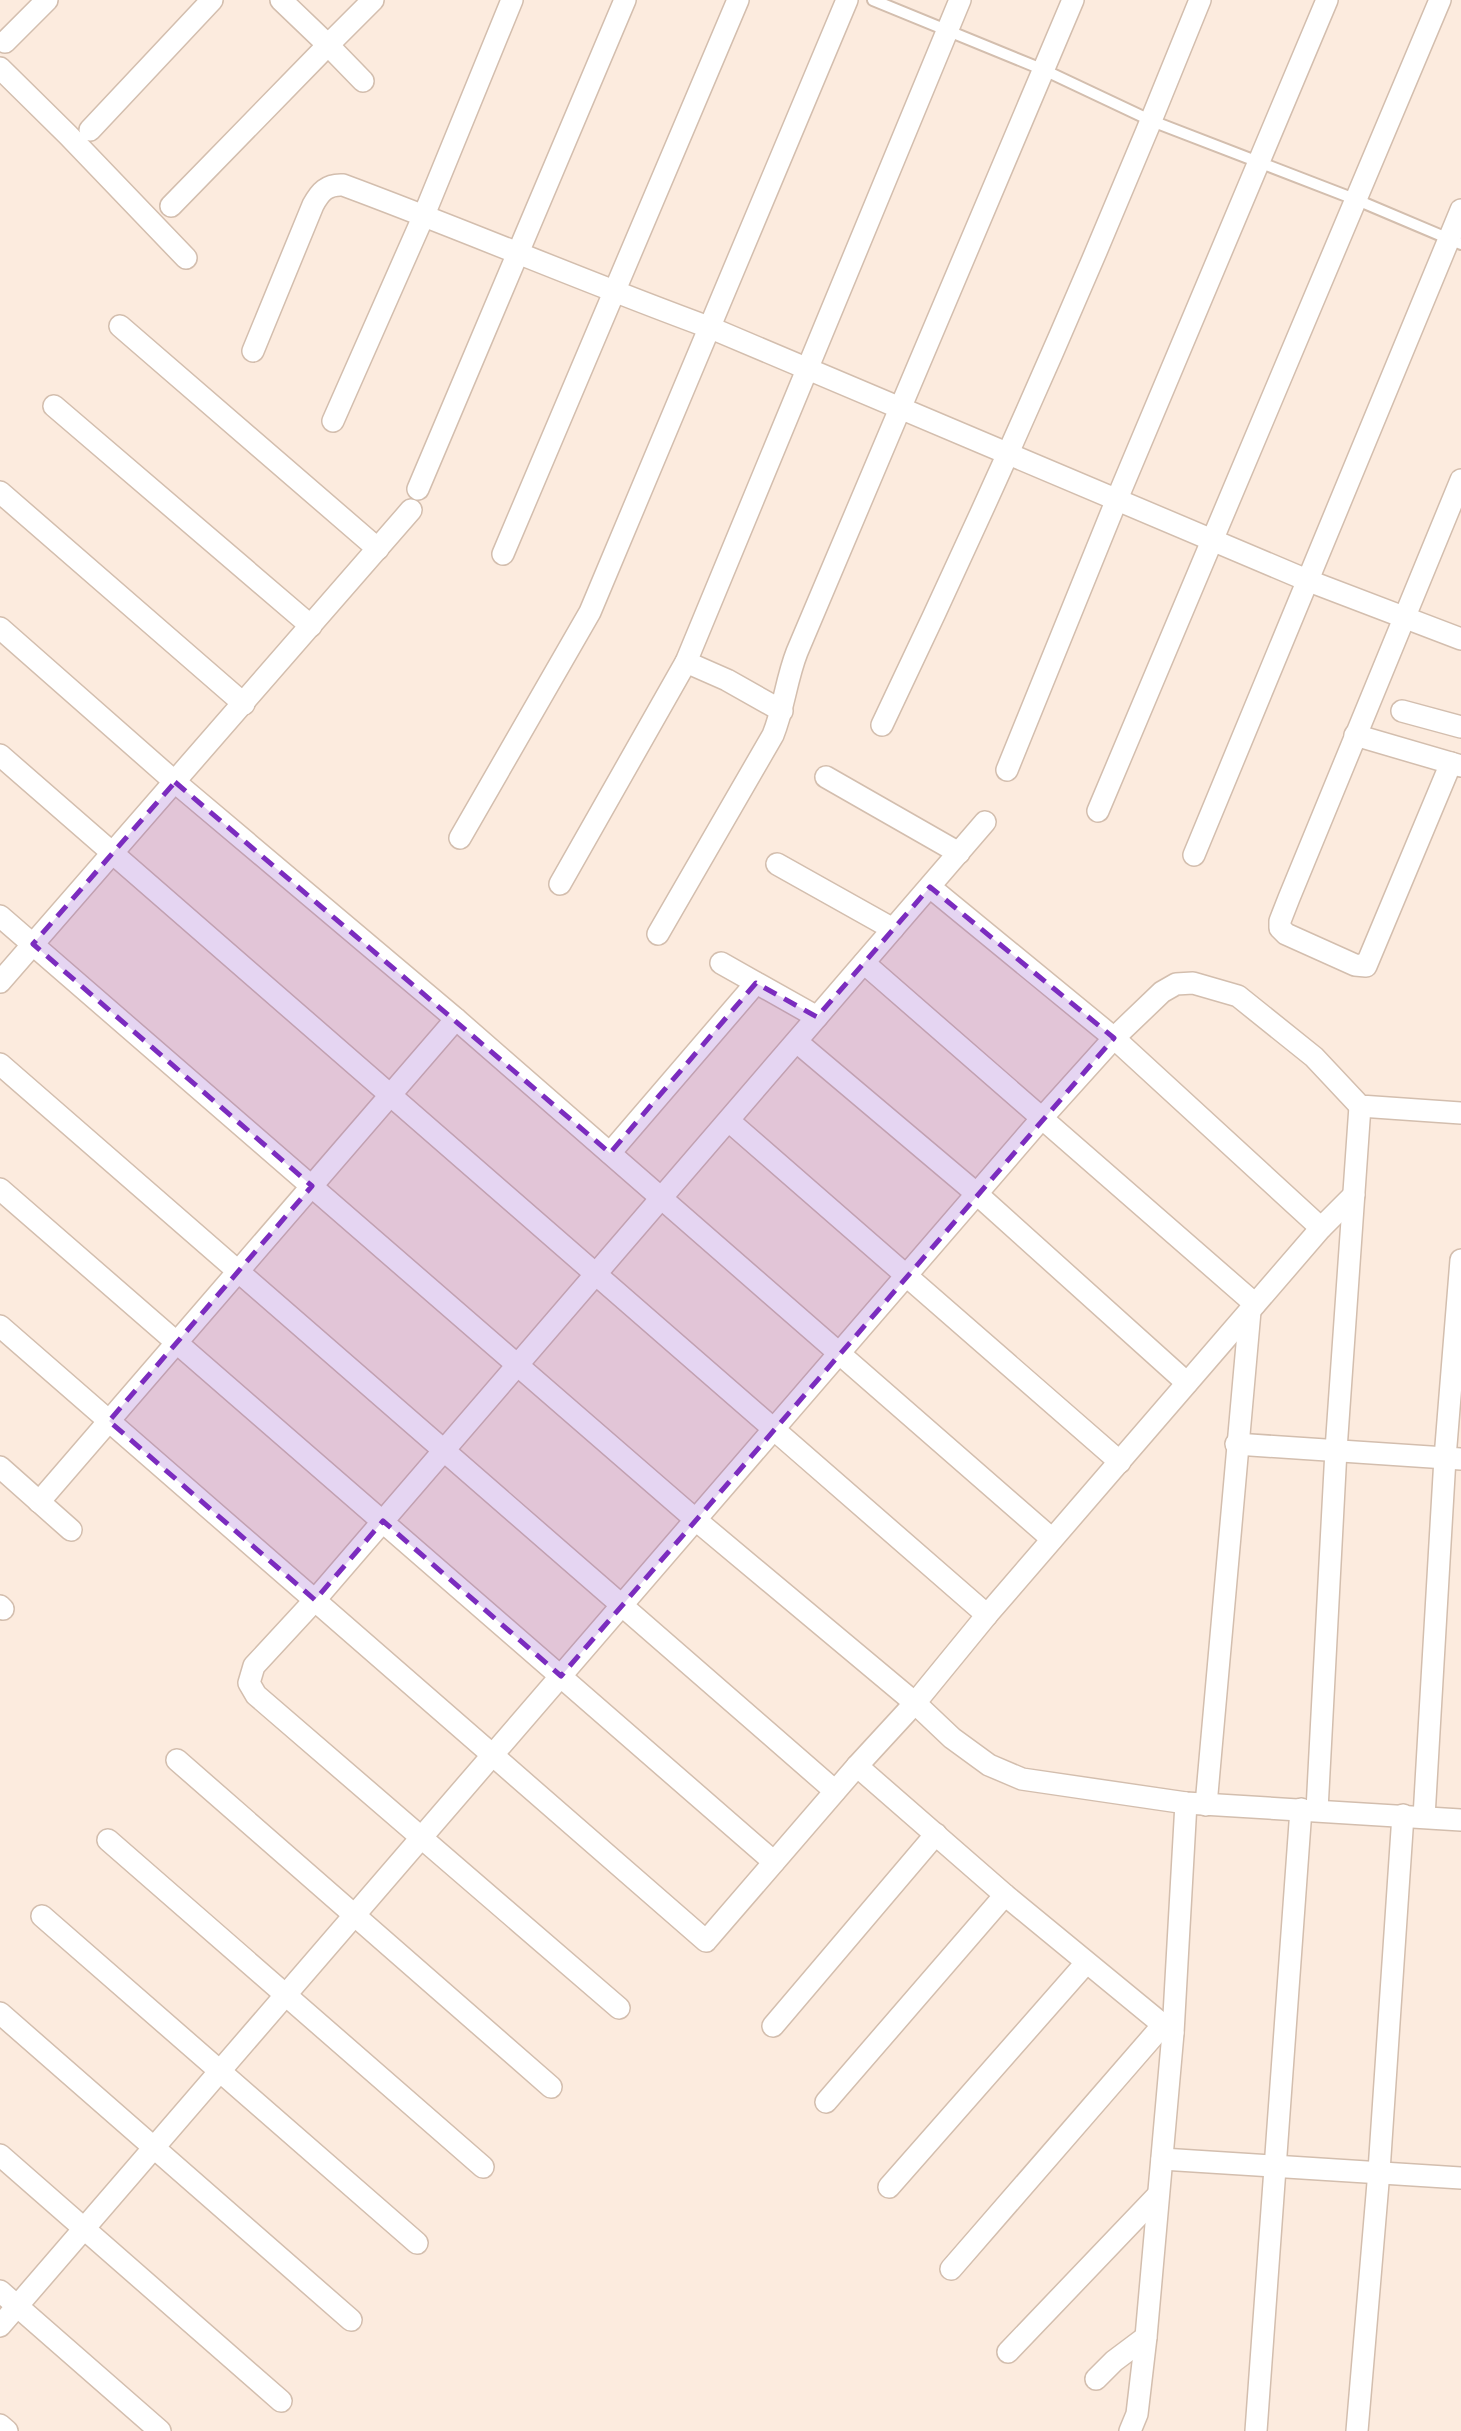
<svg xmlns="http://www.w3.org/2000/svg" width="1461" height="2431" font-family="'Source Sans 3',sans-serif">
	<rect width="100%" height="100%" fill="#fcebde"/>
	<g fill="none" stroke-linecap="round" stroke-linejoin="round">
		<g stroke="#d3beae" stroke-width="14">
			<polyline id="lane" points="873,0 1044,70 1152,121 1357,200 1461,244"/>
		</g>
		<g stroke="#d3beae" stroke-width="24">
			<g id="street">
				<polyline points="5,42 47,0"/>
				<polyline points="0,68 68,135 186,258"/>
				<polyline points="363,81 328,45 373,0"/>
				<polyline points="90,130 212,0"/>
				<polyline points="171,206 328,45 281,0"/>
				<polyline points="120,326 378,549"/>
				<path d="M253,351l60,-146c7,-13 14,-21 30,-20 124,46 245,98 368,143l598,253 152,58"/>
				<polyline points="54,406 311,626"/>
				<polyline points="333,421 424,215 512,0"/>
				<polyline points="418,489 625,0"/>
				<polyline points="0,492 244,704"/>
				<polyline points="503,554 738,0"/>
				<polyline points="0,628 175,782 456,1019 1052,1539"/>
				<polyline points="686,662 727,680 782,711"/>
				<polyline points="1402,711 1461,727"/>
				<path d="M882,725c114,-238 220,-480 318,-725"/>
				<polyline points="1355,735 1461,766"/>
				<polyline points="0,755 987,1615"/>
				<polyline points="1451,763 1366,966 1355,965 1286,934 1280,928 1280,921 1289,898 1461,480"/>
				<polyline points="1007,770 1117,499 1327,0"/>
				<polyline points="826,777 959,853"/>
				<polyline points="1098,811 1440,0"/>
				<polyline points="460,838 590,612 847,0"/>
				<polyline points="1194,855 1461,210"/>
				<polyline points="777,864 893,929"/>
				<polyline points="560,884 686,662 960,0"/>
				<polyline points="930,887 1114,1038 1321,1228"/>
				<polyline points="0,916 696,1520 915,1703 952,1738 989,1765 1022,1779 1186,1803 1461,1820"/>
				<path d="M658,934l115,-199c11,-27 13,-55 24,-83l276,-652"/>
				<polyline points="721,963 817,1017"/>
				<polyline points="864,963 1255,1304"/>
				<polyline points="0,982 411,510"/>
				<polyline points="797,1042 977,1194 1187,1383"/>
				<polyline points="0,1064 835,1791"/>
				<polyline points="729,1121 1120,1462"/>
				<polyline points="610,1153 756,983"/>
				<polyline points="0,1189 774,1862"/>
				<polyline points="0,1326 706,1941 857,1766 915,1703 987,1615 1321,1228 1354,1195"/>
				<polyline points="1236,1444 1461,1459"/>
				<polyline points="0,1467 71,1530"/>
				<polyline points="39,1502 456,1019"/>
				<polyline points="0,1606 3,1609"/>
				<polyline points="177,1760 551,2087"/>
				<polyline points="857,1766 1005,1895 1173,2033"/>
				<polyline points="1206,1805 1250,1311"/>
				<polyline points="1317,1810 1336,1450 1360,1106"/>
				<polyline points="1424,1817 1445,1458 1461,1260"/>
				<polyline points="108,1840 483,2167"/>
				<polyline points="42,1916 417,2243"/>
				<polyline points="619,2008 256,1695 249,1683 254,1666 315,1600 985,822"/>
				<polyline points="0,2013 351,2320"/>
				<polyline points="773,2026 936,1834"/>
				<polyline points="826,2102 1005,1895"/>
				<polyline points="0,2155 281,2401"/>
				<polyline points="1162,2159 1461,2178"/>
				<polyline points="889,2187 1086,1963"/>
				<polyline points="951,2269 1162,2026"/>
				<polyline points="0,2291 160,2431"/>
				<polyline points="0,2326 1042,1118 1114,1038 1162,992 1176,984 1193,983 1238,996 1314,1057 1360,1106 1461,1113"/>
				<polyline points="1008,2352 1158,2195"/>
				<polyline points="1096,2379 1114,2361 1146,2337"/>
				<polyline points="0,2425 7,2431"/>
				<polyline points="1130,2431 1137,2414 1146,2337 1173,2033 1186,1803"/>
				<polyline points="1256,2431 1301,1809"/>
				<polyline points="1357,2431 1379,2171 1403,1815"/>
			</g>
		</g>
		<use href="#lane" stroke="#fff" stroke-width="10"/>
		<use href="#street" stroke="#fff" stroke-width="21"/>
	</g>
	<path fill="#7b2cbf" fill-opacity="0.2" stroke="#7b2cbf" stroke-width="5" stroke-dasharray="14 9" stroke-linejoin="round" d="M175,782l435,371 146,-170 61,34 113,-130 184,151 -553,638 -178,-155 -68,79 -206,-179 203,-235 -279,-242z"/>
</svg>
